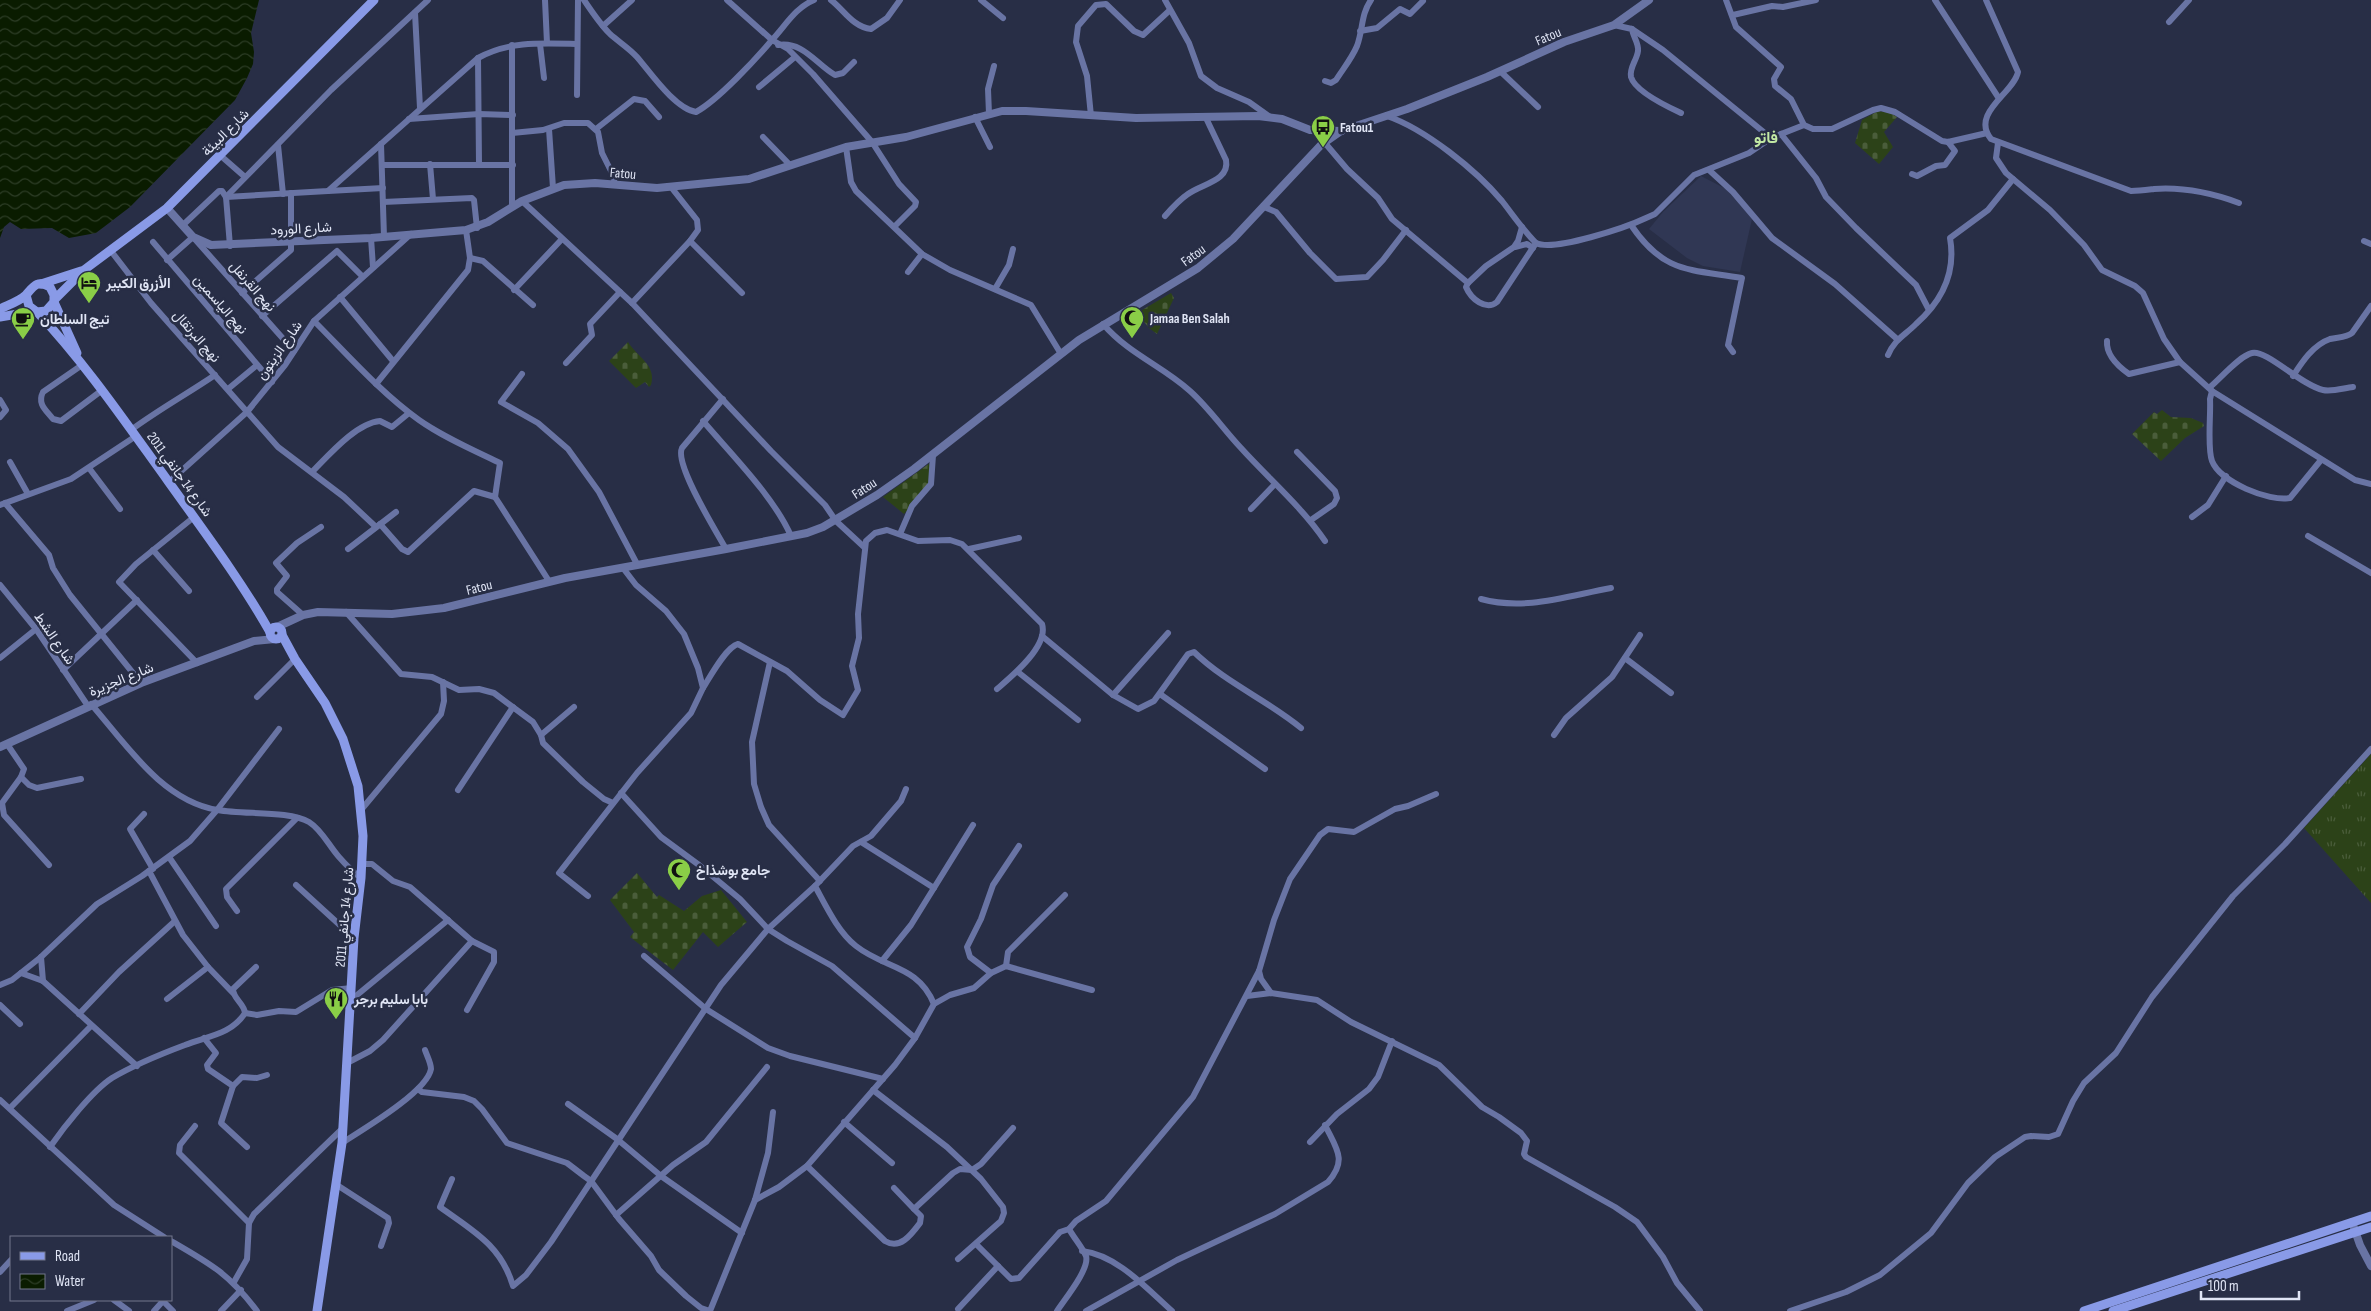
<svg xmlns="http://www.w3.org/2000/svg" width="2371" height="1311" font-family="'Sofia Sans Condensed',Vazirmatn,sans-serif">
	<defs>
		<pattern id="grass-tufts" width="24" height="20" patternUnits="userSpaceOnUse" patternTransform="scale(1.25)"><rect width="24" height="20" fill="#2c4218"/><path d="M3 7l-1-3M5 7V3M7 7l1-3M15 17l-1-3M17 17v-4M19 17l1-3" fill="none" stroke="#4a5d3a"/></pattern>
		<pattern id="cemetery-stones" width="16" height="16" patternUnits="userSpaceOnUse" patternTransform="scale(1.25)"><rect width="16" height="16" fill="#2c4218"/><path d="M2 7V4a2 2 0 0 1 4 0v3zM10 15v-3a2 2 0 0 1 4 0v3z" fill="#4a5d3a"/></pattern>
		<pattern id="water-waves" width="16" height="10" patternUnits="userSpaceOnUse" patternTransform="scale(1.25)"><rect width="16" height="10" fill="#0a1c00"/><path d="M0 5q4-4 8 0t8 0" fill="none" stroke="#2d3d26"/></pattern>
	</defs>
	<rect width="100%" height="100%" fill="#282e46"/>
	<polygon fill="#303754" points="1701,176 1730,191 1752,219 1740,272 1703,266 1687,258 1649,229 1663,212"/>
	<polygon fill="url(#grass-tufts)" points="2371,754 2371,903 2304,828"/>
	<g fill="url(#cemetery-stones)">
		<polygon points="1878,111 1890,113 1897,117 1884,132 1893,147 1879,164 1855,143 1862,120"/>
		<polygon points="1171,293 1174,298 1157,334 1149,328 1137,313"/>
		<path d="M628,342c9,15 29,23 23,43l-2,2 -4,-5 -9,6 -27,-27z"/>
		<polygon points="2162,410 2171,417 2191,418 2203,423 2204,426 2185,438 2161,461 2132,434 2154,412 2157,414"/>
		<polygon points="930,463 932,481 904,514 883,497"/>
		<polygon points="637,873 657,897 659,895 684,911 702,896 721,890 747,922 718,947 703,932 673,970 630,937 634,932 610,900"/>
	</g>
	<polygon fill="url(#water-waves)" points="0,0 259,0 251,33 254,52 253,64 247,78 235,100 130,207 96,233 69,238 52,228 21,229 10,222 4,227 0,238"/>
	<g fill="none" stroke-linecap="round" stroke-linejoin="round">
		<g stroke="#6974a4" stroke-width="6">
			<polyline points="545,0 547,43"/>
			<path d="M584,0c8,12 16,24 26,34 9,8 19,14 27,23 13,15 38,52 59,55 22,-12 59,-52 76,-72 14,-15 23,-32 42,-40"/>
			<polyline points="727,0 772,40 788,49 813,74 872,142 899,184 916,202 915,206 895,226"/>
			<path d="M831,0c13,10 22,27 40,29l16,-11 13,-18"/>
			<polyline points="981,0 1003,18"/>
			<polyline points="1165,0 1189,43 1201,76 1217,88 1249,102 1270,117"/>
			<polyline points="1726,0 1736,27 1781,67 1774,79 1775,86 1791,99 1804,125 1813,129 1832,129 1873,110 1881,108 1895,112 1942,141 1948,142 1987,133"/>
			<polyline points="1935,0 1998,97"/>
			<path d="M1986,0l32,72c-4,21 -48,41 -27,67l140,52c8,0 15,-1 23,-2 28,-2 58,4 85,14"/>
			<polyline points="415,13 420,108"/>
			<polyline points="1733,15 1772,6 1783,7 1816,0"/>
			<polyline points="2169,22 2189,0"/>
			<path d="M1614,25l18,4c1,8 7,14 6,22 -1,9 -9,17 -7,26 4,14 37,30 50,36"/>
			<polyline points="603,26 632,0"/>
			<polyline points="1632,29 1663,50 1771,138"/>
			<polyline points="1360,31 1377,28 1400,9 1410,14 1423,1"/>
			<polyline points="540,44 544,78"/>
			<path d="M778,45c25,-4 38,19 57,30l8,-2 11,-11"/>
			<polyline points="478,58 479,164"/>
			<polyline points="1500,71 1538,107"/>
			<path d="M1325,81l6,2 5,-3c7,-11 16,-22 21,-34 6,-16 4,-32 14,-46"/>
			<polyline points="759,87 795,57"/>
			<polyline points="577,95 578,0"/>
			<polyline points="989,114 988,89 994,66"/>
			<polyline points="1091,116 1087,76 1076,42 1078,26 1096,5 1106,4 1134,31 1143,35 1170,10"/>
			<path d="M1387,116c38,13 89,54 115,85 11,14 21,29 34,42 18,9 91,-16 110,-25l9,-4 39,-39 55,-22 22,-15 33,-13"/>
			<polyline points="975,117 990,147"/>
			<polyline points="409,119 479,114 513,115"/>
			<polyline points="549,129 553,188"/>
			<polyline points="596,129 634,99 645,101 659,117"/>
			<polyline points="512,133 543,130 564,123 588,123 598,132 602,153 613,175 615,185"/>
			<polyline points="1781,134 1816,178 1826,197 1856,228 1916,285 1929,310"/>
			<polyline points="763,137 790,165"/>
			<path d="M1325,143l22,26 31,29 14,21 76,64 -2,4c5,12 20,24 31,15l39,-59"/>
			<polyline points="1998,143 1996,158 2006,173 2050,210 2084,245 2102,270 2135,286 2143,293 2164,339 2180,362 2212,391 2355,480 2371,484"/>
			<polyline points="381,144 384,237"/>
			<polyline points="278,145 283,194"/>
			<polyline points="846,147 851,182 856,191 922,254 950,270 1031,305 1061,354"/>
			<polyline points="221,156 245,177"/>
			<polyline points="430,164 433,199"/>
			<polyline points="383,165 513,165"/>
			<polyline points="1709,170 1733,192 1772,238 1835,284 1897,339"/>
			<polyline points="1912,174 1917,176 1936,166 1945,165 1955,151 1948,142"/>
			<polyline points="328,191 383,188"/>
			<path d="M226,197l102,-6 150,-133c31,-17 63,-15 98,-14"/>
			<polyline points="226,197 331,90 428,0"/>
			<polyline points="522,201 632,303 771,451 825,505 836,521 864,547"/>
			<polyline points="383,202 472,198 474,200 477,228"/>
			<polyline points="512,207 512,45"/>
			<polyline points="1264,207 1276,212 1310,253 1336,279 1367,277 1383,260 1406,230"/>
			<path d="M1165,216c7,-8 14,-16 23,-22 13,-10 42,-13 38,-34l-20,-42"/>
			<polyline points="183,225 219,191 222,191 226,197 230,246"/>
			<path d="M1631,225c33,49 59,44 111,53l-14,67 5,7"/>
			<polyline points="371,238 373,267"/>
			<polyline points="690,241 742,293"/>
			<polyline points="2364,241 2371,244"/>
			<polyline points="153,242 272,382"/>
			<polyline points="1515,247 1527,244 1533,248"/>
			<polyline points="111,251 151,303 278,447 344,497 376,527"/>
			<polyline points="470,258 483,261 533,305"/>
			<polyline points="167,260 193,237 294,351"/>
			<polyline points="908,272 922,254"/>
			<polyline points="1468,283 1486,266 1514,247 1518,241 1522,227"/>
			<polyline points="995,289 1009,265 1013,249"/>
			<polyline points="514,290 562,239"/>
			<polyline points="242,293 291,250 291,193"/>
			<polyline points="340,297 393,361"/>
			<polyline points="632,303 690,241 698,230 697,220 671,187"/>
			<polyline points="262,316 337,251 362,276"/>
			<path d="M314,321c34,34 66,71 105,99 24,17 54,30 81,43l-5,34 -21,-6 -66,61 -6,-3 -22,-25"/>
			<path d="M1103,324c27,31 58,41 87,67 19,17 34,39 51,57 28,31 61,59 84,93"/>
			<path d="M2107,341c-1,14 12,26 22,33l51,-12"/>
			<path d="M1888,355c7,-16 16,-19 28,-31 26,-23 40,-52 34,-86l38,-28 25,-31"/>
			<polyline points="566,363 592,335 590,324 620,292"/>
			<path d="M82,365l-39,27c-6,12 3,18 10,27l8,2 40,-30"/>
			<polyline points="522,374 501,402 538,423 568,449 599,492 637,564"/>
			<path d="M2293,376c9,-14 20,-31 37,-37 7,-2 16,-1 22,-6l19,-27"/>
			<polyline points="376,384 468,270 470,258 466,230"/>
			<path d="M2210,387c10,-8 29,-31 42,-34 14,-4 50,33 71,37 9,2 21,-2 30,-3"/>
			<polyline points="228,389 257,365"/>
			<path d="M2212,391l-2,8c1,15 -3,49 2,62 8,21 57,41 78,37l31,-38"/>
			<path d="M723,399l-41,49c-8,16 34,83 44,101"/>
			<polyline points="0,400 6,410 0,417"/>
			<path d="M703,421c28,33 71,76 88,115"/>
			<path d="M131,430c27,-20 56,-36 84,-55"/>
			<polyline points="1297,452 1335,491 1337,498 1334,504 1311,520"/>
			<polyline points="10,462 28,494"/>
			<polyline points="89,468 120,509"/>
			<path d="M312,472c16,-16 44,-49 68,-51l12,6 17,-14"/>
			<polyline points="169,482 247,412 285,365 314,321 411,234"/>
			<polyline points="495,497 549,581"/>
			<polyline points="5,503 49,555 53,568 70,595 141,683"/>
			<polyline points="0,505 71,479 136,436"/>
			<polyline points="1251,509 1274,485"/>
			<polyline points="194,517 136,564 119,582 197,663"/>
			<polyline points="2192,517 2208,505 2226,476"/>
			<polyline points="900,534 912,506 931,484 933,455"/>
			<polyline points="2308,536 2371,573"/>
			<polyline points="348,549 396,512"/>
			<polyline points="969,549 1019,538"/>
			<polyline points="153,550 189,591"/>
			<polyline points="0,585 36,629 88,706"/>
			<path d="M1481,599c44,12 86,-3 130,-11"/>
			<polyline points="346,612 401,674 432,677 459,690 479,689 494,693 533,722 541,735 543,743 583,782 604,799 613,803"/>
			<polyline points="303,615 277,592 277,589 287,576 276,563 297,543 321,527"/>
			<path d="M1042,636l71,59 25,14 16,-8 34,-47 6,-2c32,31 73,48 107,76"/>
			<polyline points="0,658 36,629"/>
			<polyline points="1625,658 1671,693"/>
			<polyline points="770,662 752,742 754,784 761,807 769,825 820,881"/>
			<polyline points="63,670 137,600"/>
			<polyline points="1018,672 1078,720"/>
			<path d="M703,688c7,-11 23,-41 35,-44l49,27 33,29 23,15 15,-25 -6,-24 7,-28 -1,-24 8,-73 9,-8 12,-3 31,11 32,-1 12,4 80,80c7,22 -31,53 -45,65"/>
			<polyline points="1160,694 1265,769"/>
			<polyline points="1113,695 1168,633"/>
			<polyline points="257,697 295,659"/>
			<path d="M91,704c35,40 71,97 127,106 25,5 71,0 91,12 13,8 20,24 30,35 7,8 14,15 22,21"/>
			<polyline points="541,735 574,707"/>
			<polyline points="1554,735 1566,718 1612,677 1640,635"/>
			<polyline points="7,744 24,769 21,777 2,803 4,815 49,865"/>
			<polyline points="21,777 29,785 37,788 81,779"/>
			<path d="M906,789l-5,12 -30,35 -18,10 -38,40c11,20 23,46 41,60 29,23 62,19 78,58"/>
			<polyline points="458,790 513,707"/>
			<polyline points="621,793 661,837 699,865 740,899 768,929 787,941 832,966 915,1038"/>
			<polyline points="361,810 441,714 444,701 443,682"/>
			<polyline points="144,814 130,829 153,869"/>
			<polyline points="861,842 934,888"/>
			<polyline points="169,857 216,926"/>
			<polyline points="362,864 372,864 393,881 410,887 472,941 494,952 494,962 467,1010"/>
			<polyline points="149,871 183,935 208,967 167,999"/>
			<polyline points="296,885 354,938"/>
			<polyline points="588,896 559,873 637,773 691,713 703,688 698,668 684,634 666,611 636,585 623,568"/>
			<polyline points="237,911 227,897 226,889 297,818"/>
			<polyline points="644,956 706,1009 768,1048 790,1056 883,1079"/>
			<polyline points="41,957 43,981"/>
			<polyline points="882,961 911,925 973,825"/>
			<polyline points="1006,966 1008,952 1065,895"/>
			<polyline points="208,967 233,993"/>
			<polyline points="1259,971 1261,979 1271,993"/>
			<polyline points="21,973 43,981 137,1066"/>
			<polyline points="991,973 970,957 967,947 981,919 993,885 1019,846"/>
			<polyline points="0,985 12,980 41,957 97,904 142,876 190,841 217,810 279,729"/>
			<polyline points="1247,996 1271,993 1317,1000 1351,1022 1439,1065 1482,1107 1499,1117 1521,1133 1527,1141 1524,1154 1526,1157 1615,1207 1637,1222 1663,1257 1677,1283 1700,1311"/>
			<polyline points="351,1000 448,920"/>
			<polyline points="0,1005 20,1024"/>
			<polyline points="245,1013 257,1015 279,1011 296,1012 332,990 352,988"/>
			<polyline points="79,1014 119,972 175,921"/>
			<polyline points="204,1038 216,1053 207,1065 208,1069 233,1086 221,1123 247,1147"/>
			<polyline points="347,1063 370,1051 383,1040 472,941"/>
			<polyline points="233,1086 242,1077 257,1078 267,1075"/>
			<polyline points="418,1089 422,1092 464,1097 474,1101 482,1109 507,1143 567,1163 584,1176 591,1181 619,1219 651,1256 659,1270 686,1296 701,1308 710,1311"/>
			<polyline points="873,1090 947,1147 981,1179 1003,1207 1004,1213 1001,1221 958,1259"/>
			<polyline points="0,1100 114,1205 164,1237"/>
			<polyline points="568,1104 617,1139 661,1176 742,1233"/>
			<polyline points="10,1108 91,1026"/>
			<polyline points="844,1122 892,1163"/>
			<polyline points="195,1126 180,1145 179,1153 249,1223"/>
			<polyline points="1310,1142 1337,1114 1369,1089 1378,1077 1392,1041"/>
			<path d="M342,1143c20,-13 85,-51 89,-74 0,-6 -4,-13 -6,-19"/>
			<path d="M50,1147c14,-20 42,-56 62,-69 22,-13 49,-24 73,-33 22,-9 46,-10 60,-32 -1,-10 -12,-14 -12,-24l23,-22"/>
			<path d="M807,1166l78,75c15,9 26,-6 35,-18l1,-7 -7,-7 39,-36 7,-4 12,1 9,-6 32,-36"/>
			<path d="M452,1179l-12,28c33,24 61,38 73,79l13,-11 25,-33 170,-257 47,-56 47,-43"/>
			<polyline points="337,1185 388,1218 389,1223 381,1246"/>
			<polyline points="894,1188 914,1209"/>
			<polyline points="755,1200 779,1187 807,1166 895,1065 915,1038 934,1004 950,995 974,988 991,973 1006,966 1092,990"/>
			<polyline points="616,1215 673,1165 706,1142 767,1067"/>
			<path d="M171,1241c40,23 58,33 86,70"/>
			<polyline points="976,1244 1011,1279 1019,1278 1060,1232 1069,1229 1076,1221 1106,1201 1193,1097 1259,971 1274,920 1290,879 1320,835 1328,829 1354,832 1395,809 1408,806 1436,794"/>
			<path d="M1082,1251c35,4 64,37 90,60"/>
			<polyline points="0,1272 11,1260"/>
			<polyline points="234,1282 247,1259 249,1223 254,1214 342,1129"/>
			<polyline points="114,1300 129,1311"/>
			<polyline points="162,1300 173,1311"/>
			<polyline points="958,1309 998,1266"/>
			<polyline points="67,1311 94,1300"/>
			<polyline points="154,1311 163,1301"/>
			<polyline points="221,1311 241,1290"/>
			<polyline points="710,1311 755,1200 768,1153 773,1112"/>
			<path d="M1057,1311c7,-11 33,-42 29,-55 -4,-9 -12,-18 -17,-27"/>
			<path d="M1086,1311l91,-51 98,-46 53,-32c20,-22 8,-34 -3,-57"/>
			<polyline points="1790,1311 1846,1292 1880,1275 1931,1233 1968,1183 1995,1157 2025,1137 2031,1136 2049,1137 2058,1134 2073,1101 2084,1083 2116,1053 2152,997 2233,896 2285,844 2371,749"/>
		</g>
		<g stroke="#6974a4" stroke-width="8">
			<polyline points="167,208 193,237 211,245 371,238 466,230 488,222 522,201 564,185 595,183 657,188 749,179 846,147 906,137 1002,111 1026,111 1136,118 1258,116 1282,119 1310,130 1341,131"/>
			<polyline points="277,627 303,615 318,612 392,614 444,608 565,578 726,549 807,533 823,527 877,495 914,469 1079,340 1198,268 1233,239 1321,145 1341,131 1407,109 1487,77 1564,42 1614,25 1649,0"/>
			<polyline points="0,747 141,683 254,641 275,639"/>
			<polyline points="2352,1222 2360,1245 2371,1266"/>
		</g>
		<g stroke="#899ae7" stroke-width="9">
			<polyline points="41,284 81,271"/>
			<polyline points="55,299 84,270 167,208 374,0"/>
			<polyline points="54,302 77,353"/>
			<path d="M0,309c8,-4 20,-8 26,-14 7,-8 11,-16 24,-8l4,8v7l-8,9 -9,1 -8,-6 -3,-11"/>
			<path d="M37,312c49,52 89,111 131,169 35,49 72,98 102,151"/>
			<polyline points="0,317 35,311"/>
			<circle cx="276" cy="633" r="6"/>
			<polyline points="282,635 295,659 325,703 343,739 358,786 363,836 361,878 354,938 342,1143 317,1311"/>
			<polyline points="2084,1311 2371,1216"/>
			<polyline points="2113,1311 2371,1227"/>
		</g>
	</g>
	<defs>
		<g id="bus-pin" transform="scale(1.25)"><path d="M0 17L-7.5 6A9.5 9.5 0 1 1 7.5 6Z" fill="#8ace47" stroke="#282e46"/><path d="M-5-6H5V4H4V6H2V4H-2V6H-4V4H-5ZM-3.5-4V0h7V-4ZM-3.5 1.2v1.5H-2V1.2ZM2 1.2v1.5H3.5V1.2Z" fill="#111"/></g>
		<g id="hotel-pin" transform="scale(1.25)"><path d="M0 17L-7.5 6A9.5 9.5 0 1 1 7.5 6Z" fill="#8ace47" stroke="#282e46"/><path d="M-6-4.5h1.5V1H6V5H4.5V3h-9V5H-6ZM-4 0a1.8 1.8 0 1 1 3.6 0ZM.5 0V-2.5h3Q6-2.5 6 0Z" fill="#111"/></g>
		<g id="mosque-pin" transform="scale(1.25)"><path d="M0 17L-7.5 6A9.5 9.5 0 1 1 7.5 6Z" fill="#8ace47" stroke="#282e46"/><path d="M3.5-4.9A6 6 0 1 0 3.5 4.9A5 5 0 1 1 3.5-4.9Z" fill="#111"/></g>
		<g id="cafe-pin" transform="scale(1.25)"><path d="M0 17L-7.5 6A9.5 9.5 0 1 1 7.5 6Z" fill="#8ace47" stroke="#282e46"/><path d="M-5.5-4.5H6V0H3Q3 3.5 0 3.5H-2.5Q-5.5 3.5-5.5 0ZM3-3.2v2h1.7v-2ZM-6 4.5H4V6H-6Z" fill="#111"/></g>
		<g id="restaurant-pin" transform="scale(1.25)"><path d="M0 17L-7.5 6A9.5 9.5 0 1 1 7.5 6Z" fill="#8ace47" stroke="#282e46"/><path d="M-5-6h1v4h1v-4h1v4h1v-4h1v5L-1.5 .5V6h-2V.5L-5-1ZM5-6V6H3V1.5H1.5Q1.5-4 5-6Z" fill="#111"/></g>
	</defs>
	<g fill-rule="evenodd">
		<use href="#bus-pin" x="1323" y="127"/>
		<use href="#hotel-pin" x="89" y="283"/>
		<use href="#mosque-pin" x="1132" y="318"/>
		<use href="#cafe-pin" x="23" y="319"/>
		<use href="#mosque-pin" x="679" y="870"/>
		<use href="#restaurant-pin" x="336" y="999"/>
	</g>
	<g text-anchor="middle" stroke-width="5" stroke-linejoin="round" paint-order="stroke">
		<g font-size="14" fill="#e0e5f5" stroke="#282e46">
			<text transform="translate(1548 36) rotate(-23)" y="5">Fatou</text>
			<text transform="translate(225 132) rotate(-45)" y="5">شارع البيئة</text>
			<text transform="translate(623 173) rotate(5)" y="5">Fatou</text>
			<text transform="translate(301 228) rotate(-3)" y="5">شارع الورود</text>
			<text transform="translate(1193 255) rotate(-36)" y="5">Fatou</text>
			<text transform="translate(253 286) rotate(49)" y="5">نهج القرنفل</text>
			<text transform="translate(221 304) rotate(49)" y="5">نهج الياسمين</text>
			<text transform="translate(197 336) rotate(49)" y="5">نهج البرتقال</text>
			<text transform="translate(279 350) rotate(-55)" y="5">شارع الزيتون</text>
			<text transform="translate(180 474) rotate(54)" y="5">شارع 14 جانفي 2011</text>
			<text transform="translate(864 488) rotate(-33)" y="5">Fatou</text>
			<text transform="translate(479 587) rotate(-14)" y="5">Fatou</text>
			<text transform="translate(55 638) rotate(55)" y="5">شارع الشط</text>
			<text transform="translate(121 679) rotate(-22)" y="5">شارع الجزيرة</text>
			<text transform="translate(344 917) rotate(-85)" y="5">شارع 14 جانفي 2011</text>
		</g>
		<g font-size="14" font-weight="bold" fill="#e0e5f5" stroke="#282e46" text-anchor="start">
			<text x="1340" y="132">Fatou1</text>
			<text x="106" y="288">الأزرق الكبير</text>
			<text x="1150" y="323">Jamaa Ben Salah</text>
			<text x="40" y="324">تيج السلطان</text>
			<text x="696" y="875">جامع بوشذاخ</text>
			<text x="354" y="1004">بابا سليم برجر</text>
		</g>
		<g font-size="16" font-weight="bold" fill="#c2e9a4" stroke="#282e46">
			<text x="1766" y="143">فاتو</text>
		</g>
	</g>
	<rect x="10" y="1236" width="162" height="65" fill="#282e46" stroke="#72778c"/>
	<rect x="20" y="1252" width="25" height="8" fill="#899ae7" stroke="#72778c"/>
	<text x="55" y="1261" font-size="15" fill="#e0e5f5">Road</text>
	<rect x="20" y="1274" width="25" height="15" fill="url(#water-waves)" stroke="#72778c"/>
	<text x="55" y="1286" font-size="15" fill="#e0e5f5">Water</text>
	<path d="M2201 1291v8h98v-8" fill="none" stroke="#e0e5f5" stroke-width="2.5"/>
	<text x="2208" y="1291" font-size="15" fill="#e0e5f5" stroke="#282e46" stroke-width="4" paint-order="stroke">100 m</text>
</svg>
